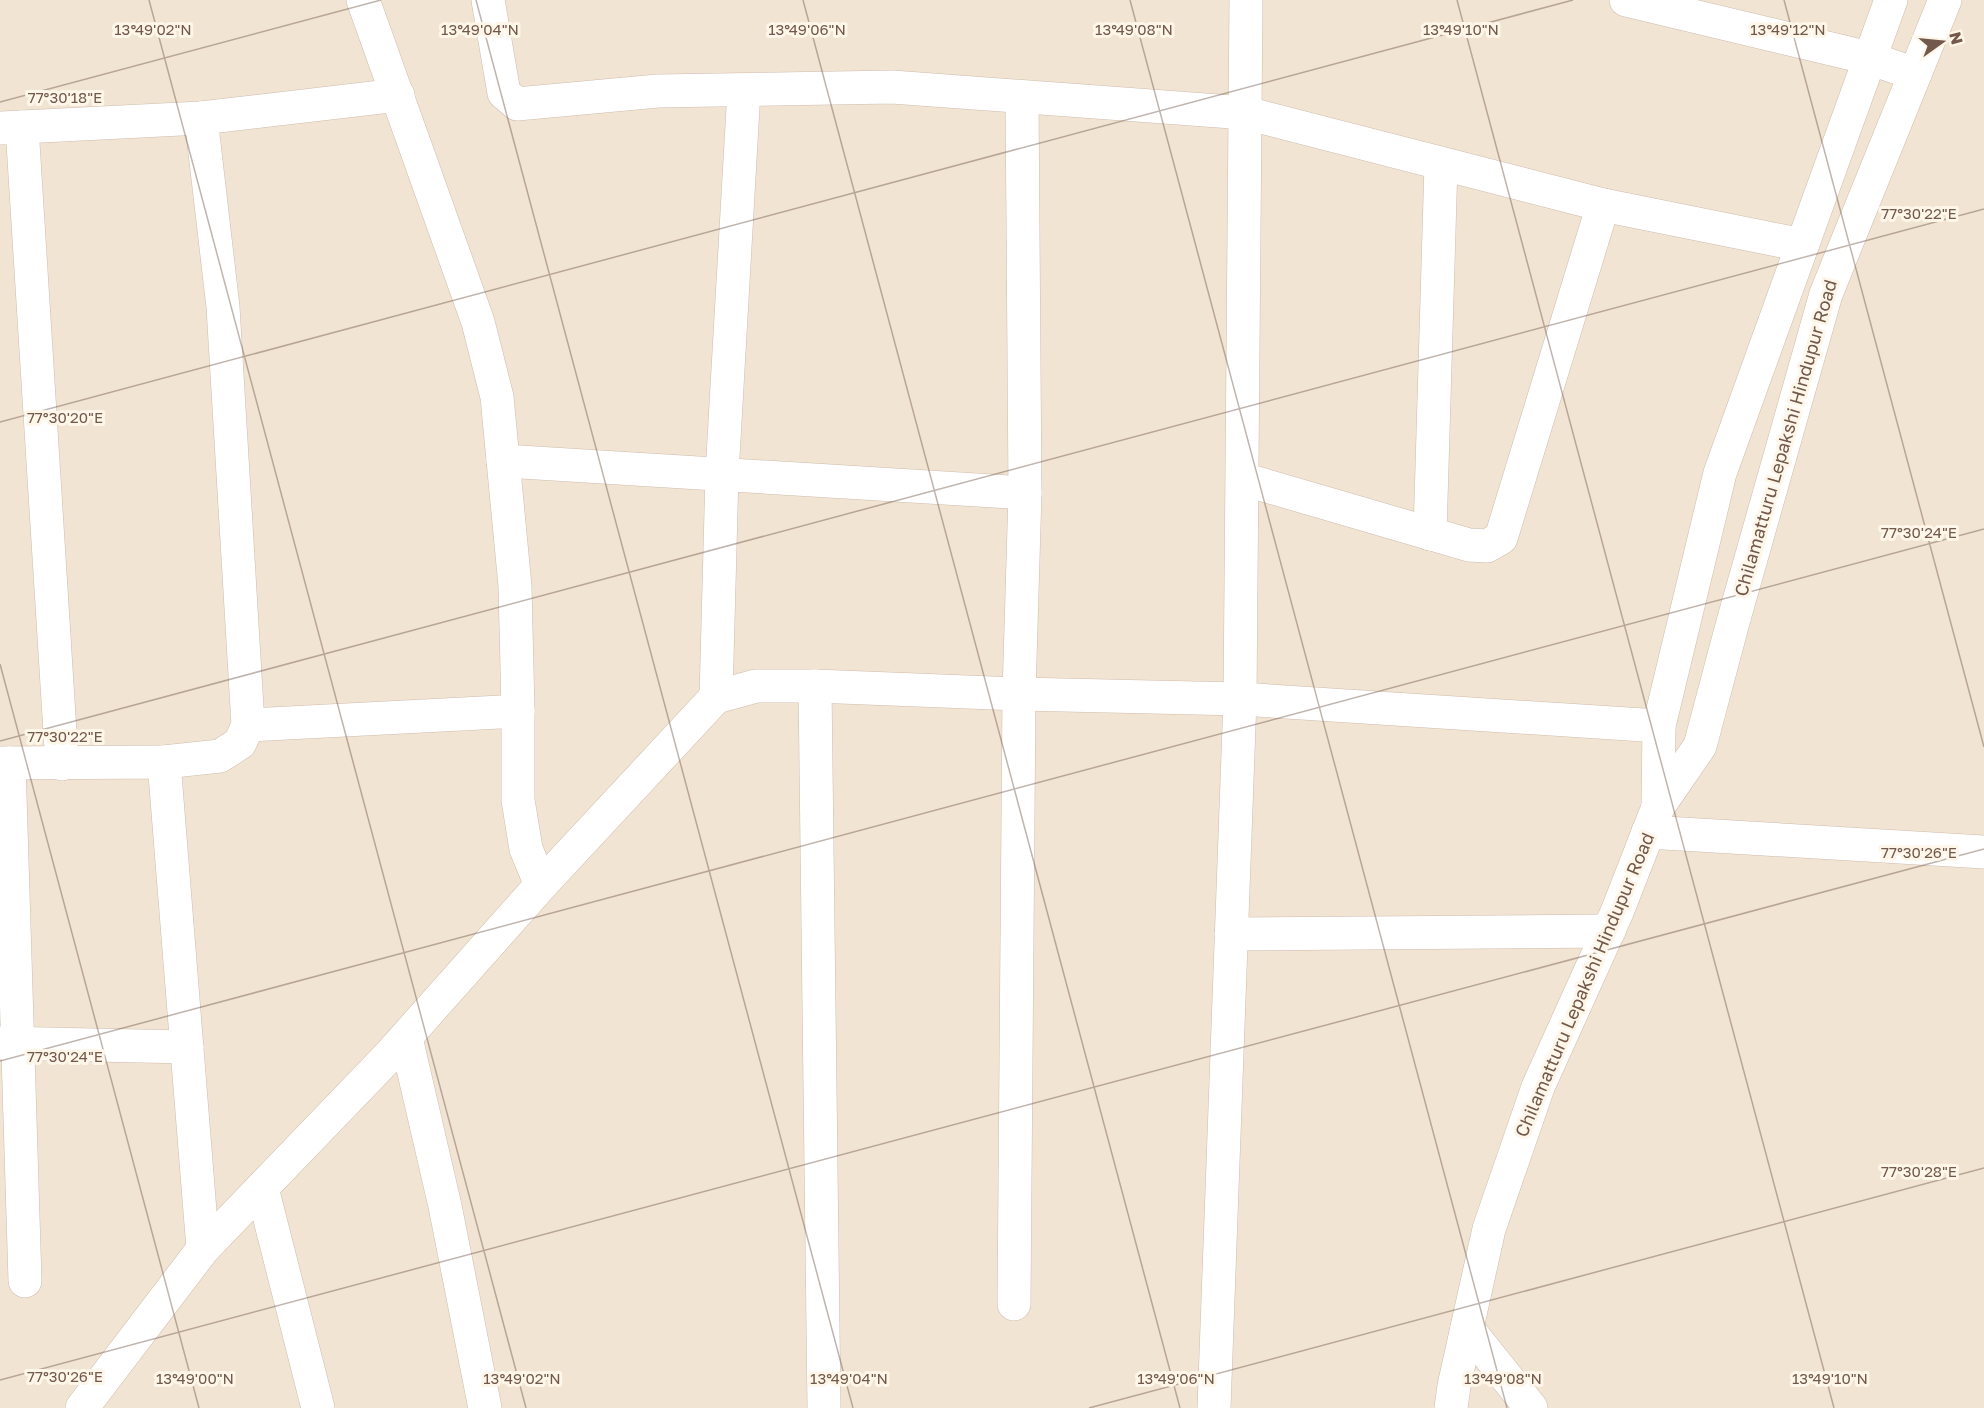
<svg xmlns="http://www.w3.org/2000/svg" width="1984" height="1408" font-family="'Golos Text',sans-serif">
	<rect width="100%" height="100%" fill="#fbf2e3"/>
	<rect fill="#f2e4d2" x="0" y="0" width="1984" height="1408"/>
	<g fill="none" stroke-linecap="round" stroke-linejoin="round">
		<g stroke="#cebcae" stroke-width="34">
			<g id="street">
				<polyline points="363,0 478,322 497,397 515,586 518,711 518,800 526,849 541,885"/>
				<polyline points="488,0 504,93 517,104 658,91 892,87 1246,113 1603,205 1802,245"/>
				<polyline points="1626,0 1869,58 1915,74"/>
				<polyline points="22,127 62,764"/>
				<polyline points="2,128 201,118 398,95"/>
				<polyline points="503,461 1025,493"/>
				<polyline points="1243,479 1469,545 1487,546 1501,538 1603,205"/>
				<polyline points="1430,534 1441,164"/>
				<polyline points="815,686 824,1408"/>
				<polyline points="716,697 722,474 744,90"/>
				<polyline points="248,725 518,711"/>
				<polyline points="164,762 220,756 240,743 248,725 223,307 201,118"/>
				<polyline points="0,763 164,762 203,1249"/>
				<polyline points="9,763 25,1281"/>
				<polyline points="1648,832 1984,852"/>
				<polyline points="1231,934 1609,931"/>
				<polyline points="406,1038 445,1206 485,1408"/>
				<polyline points="0,1043 187,1047"/>
				<polyline points="262,1188 318,1408"/>
				<polyline points="1014,1304 1019,694 1025,493 1022,97"/>
				<polyline points="1467,1328 1531,1408"/>
				<polyline points="1214,1408 1240,699 1246,0"/>
			</g>
		</g>
		<g stroke="#d0bcab" stroke-width="34">
			<g id="secondary">
				<polyline points="1658,807 1659,726 1720,473 1891,0"/>
				<polyline points="82,1408 203,1249 389,1056 541,885 716,697 756,686 815,686 1019,694 1240,699 1659,726"/>
				<polyline points="1451,1408 1454,1386 1489,1229 1538,1087 1617,912 1658,807 1700,746 1733,622 1826,294 1945,0"/>
			</g>
		</g>
		<use href="#street" stroke="#fff" stroke-width="33"/>
		<use href="#secondary" stroke="#fff" stroke-width="33"/>
	</g>
	<path fill="none" stroke="#72594b" stroke-width="1.5" stroke-opacity="0.45" d="M149,0l377,1408M476,0l377,1408M803,0l377,1408M1130,0l377,1408M1457,0l377,1408M1784,0l200,747M0,102l381,-102M0,422l1573,-422M0,664l199,744M0,741l1984,-532M0,1061l1984,-532M0,1380l1984,-531M1089,1408l895,-240"/>
	<g text-anchor="middle" stroke-width="6" stroke-linejoin="round" paint-order="stroke">
		<g font-size="18" fill="#72594b" stroke="#fef6e9">
			<text transform="translate(1786 438) rotate(-74)" y="6">Chilamatturu Lepakshi Hindupur Road</text>
			<text transform="translate(1585 985) rotate(-67)" y="6">Chilamatturu Lepakshi Hindupur Road</text>
		</g>
	</g>
	<g font-size="15" text-anchor="middle" fill="#72594b" stroke="#fef6e9" stroke-width="6" stroke-linejoin="round" paint-order="stroke">
		<text x="480" y="35">13°49'04"N</text>
		<text x="807" y="35">13°49'06"N</text>
		<text x="1461" y="35">13°49'10"N</text>
		<text x="1788" y="35">13°49'12"N</text>
		<text x="153" y="35">13°49'02"N</text>
		<text x="1134" y="35">13°49'08"N</text>
		<text x="65" y="103">77°30'18"E</text>
		<text x="1919" y="219">77°30'22"E</text>
		<text x="65" y="423">77°30'20"E</text>
		<text x="1919" y="538">77°30'24"E</text>
		<text x="65" y="742">77°30'22"E</text>
		<text x="1919" y="858">77°30'26"E</text>
		<text x="65" y="1062">77°30'24"E</text>
		<text x="1919" y="1177">77°30'28"E</text>
		<text x="65" y="1382">77°30'26"E</text>
		<text x="195" y="1384">13°49'00"N</text>
		<text x="522" y="1384">13°49'02"N</text>
		<text x="849" y="1384">13°49'04"N</text>
		<text x="1176" y="1384">13°49'06"N</text>
		<text x="1503" y="1384">13°49'08"N</text>
		<text x="1830" y="1384">13°49'10"N</text>
	</g>
	<g transform="translate(1942 42) rotate(75)" stroke="#fef6e9" stroke-width="4.5" paint-order="stroke">
	<path d="M0-4.5L10 22L0 15L-10 22Z" fill="#72594b"/>
	<text y="-9" font-size="16" font-weight="bold" text-anchor="middle" fill="#72594b">N</text>
	</g>
</svg>
